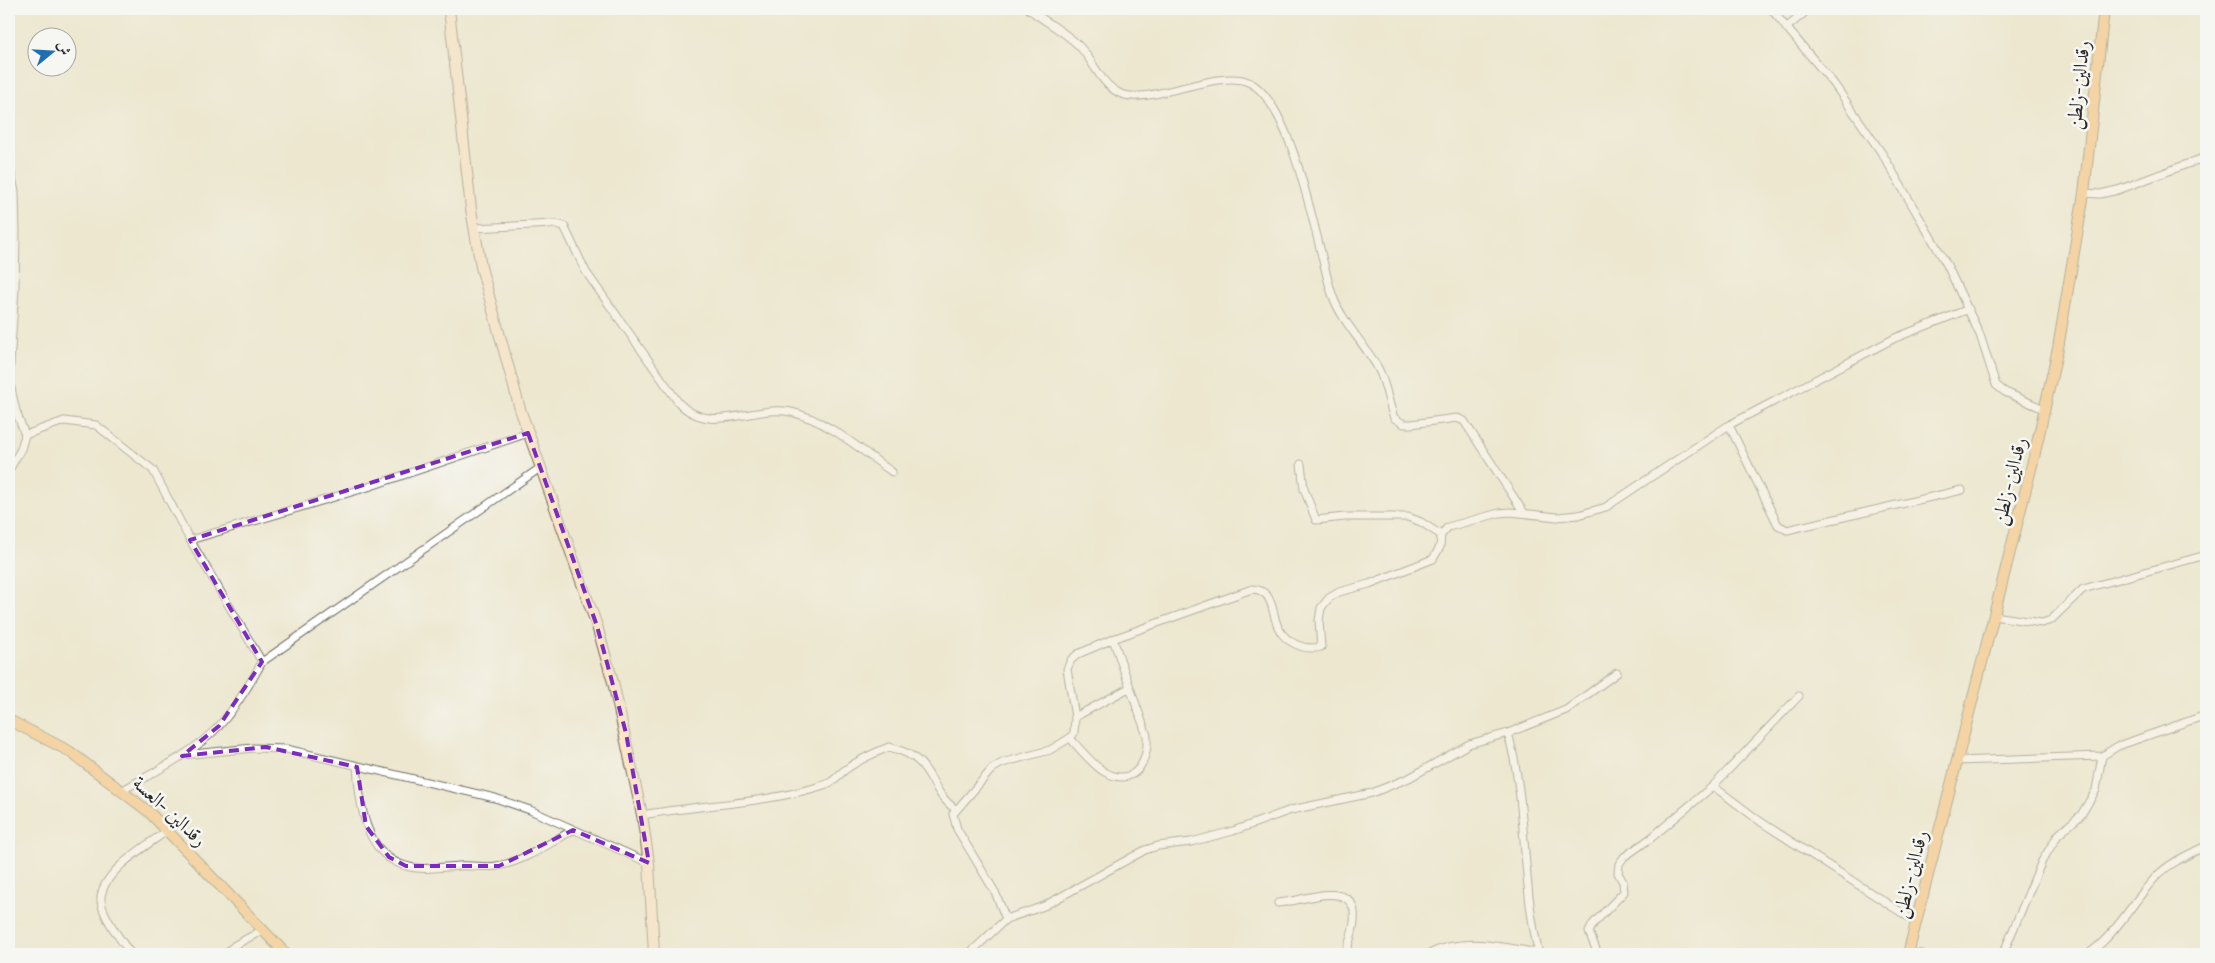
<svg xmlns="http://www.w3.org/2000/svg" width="2215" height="963" font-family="Vollkorn,Amiri,serif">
	<rect width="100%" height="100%" fill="#f6f6f2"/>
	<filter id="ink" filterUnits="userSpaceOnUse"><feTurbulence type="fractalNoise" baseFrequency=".02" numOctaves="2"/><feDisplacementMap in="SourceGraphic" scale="10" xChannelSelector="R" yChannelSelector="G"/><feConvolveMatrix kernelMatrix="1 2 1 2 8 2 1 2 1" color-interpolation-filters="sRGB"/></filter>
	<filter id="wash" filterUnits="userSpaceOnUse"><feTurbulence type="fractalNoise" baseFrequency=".0096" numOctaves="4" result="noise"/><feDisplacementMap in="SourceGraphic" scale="20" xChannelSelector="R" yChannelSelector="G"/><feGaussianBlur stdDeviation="1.12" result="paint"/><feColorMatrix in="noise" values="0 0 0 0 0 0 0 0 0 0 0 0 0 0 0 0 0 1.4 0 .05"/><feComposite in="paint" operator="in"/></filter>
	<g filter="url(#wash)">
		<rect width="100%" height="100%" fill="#ede7cf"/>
	</g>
	<g filter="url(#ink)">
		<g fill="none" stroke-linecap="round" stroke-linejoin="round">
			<g stroke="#6f6d64" stroke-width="9">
				<g id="street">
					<path d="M1029,9c16,13 37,23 51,38 14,15 20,36 39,46 27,14 96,-23 127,-12 48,17 71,168 86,213 9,27 32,49 46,74 8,15 10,34 16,50l10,6h7l46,-6 7,3 60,92"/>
					<polyline points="1771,9 1834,84 1883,155 1947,265 1980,335 1996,385 2005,392 2044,409"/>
					<polyline points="1786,28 1809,9"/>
					<polyline points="9,164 15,192 16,232 15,289 9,379 16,411 25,435 21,449 9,470"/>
					<polyline points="2084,193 2100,194 2118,190 2206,157"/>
					<path d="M474,228l81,-4 9,2 22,46 92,130c32,35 75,2 113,10 37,8 71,39 101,60"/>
					<polyline points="1729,425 1778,525 1787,530 1962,490"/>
					<polyline points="25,435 64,421 96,425 153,470 190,540 262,662"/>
					<polyline points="1301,464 1304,489 1316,520 1345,517 1408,517 1421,522 1441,535"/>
					<polyline points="190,540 368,487 528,433"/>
					<polyline points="1994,616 2042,623 2051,620 2083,589 2206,555"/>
					<polyline points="1075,717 1129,688"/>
					<path d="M1508,733c20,72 13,149 31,221"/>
					<path d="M1070,738c10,11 21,25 33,33 30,18 46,-8 44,-35l-34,-97"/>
					<polyline points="183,755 253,748 286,749 495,798 530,810 649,863"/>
					<polyline points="1956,761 2102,756 2118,746 2206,715"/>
					<path d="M357,767c3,36 7,88 49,99 17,5 36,1 53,0 13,-1 26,2 38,0 26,-4 53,-23 76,-36"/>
					<polyline points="1713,786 1761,822 1916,922"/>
					<path d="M123,790c33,-19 69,-36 96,-64 17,-19 31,-42 43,-64l278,-194"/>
					<path d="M642,815c61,-11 126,-11 185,-31 8,-3 12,-10 18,-14 13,-10 29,-17 44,-23 47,11 36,40 66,62"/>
					<path d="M1278,903c13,-1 25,-5 38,-7 50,-9 41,27 29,58"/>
					<path d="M1006,919l-11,-27 -38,-63 -4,-15 39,-45 10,-6 48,-13 20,-12 4,-5 1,-16 -8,-48 4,-9 7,-6 35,-15 139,-50c22,1 19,22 26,38 7,16 27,24 43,20l-2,-26 2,-13 8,-10 10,-6 30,-8 64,-25 7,-12 1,-12 7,-8 51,-14 11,-1 47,5 21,-2 28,-8 123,-82 166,-87 74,-29"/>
					<polyline points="1908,953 1923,954"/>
					<path d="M131,954c-9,-12 -32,-42 -30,-57 3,-27 47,-52 67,-67"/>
					<polyline points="225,954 235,945 263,930"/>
					<polyline points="969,954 1006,919 1044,906 1145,850 1158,846 1191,842 1233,831 1291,810 1372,793 1409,778 1469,744 1508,733 1566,710 1617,673"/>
					<path d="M1429,954c35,-18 73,-7 110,-1"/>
					<polyline points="1598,954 1589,932 1593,924 1624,892 1623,882 1618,873 1619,864 1624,857 1651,838 1713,786 1799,696"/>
					<polyline points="2003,954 2042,861 2058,835 2081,815 2096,790 2102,756"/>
					<path d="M2088,954c27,-18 44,-51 66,-75 13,-15 35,-25 52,-33"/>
				</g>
			</g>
			<g stroke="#6f6d64" stroke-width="12">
				<polyline id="secondary" points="449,9 471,209 481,267 520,409 597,626 613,682 642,815 649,863 654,954"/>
			</g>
			<g stroke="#6f6d64" stroke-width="12">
				<g id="primary">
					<polyline points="9,720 69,751 149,812 286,954"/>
					<polyline points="1908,954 2034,457 2058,348 2084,193 2104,9"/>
				</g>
			</g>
			<use href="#street" stroke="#fff" stroke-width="7"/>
			<use href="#secondary" stroke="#fee5c5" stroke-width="10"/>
			<use href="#primary" stroke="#fcbd6f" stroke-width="10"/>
		</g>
	</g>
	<path d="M0 0H2215V963H0ZM528,433l69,193 29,107 23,130 -76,-33 -74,36h-93l-17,-9 -23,-31 -9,-59 -91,-20 -84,9 37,-30 43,-64 -72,-122z" fill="#ede7cf" fill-opacity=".55" fill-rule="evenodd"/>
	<path fill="none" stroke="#7b2cbf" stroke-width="4" stroke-dasharray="10 6" stroke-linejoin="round" d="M528,433l69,193 29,107 23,130 -76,-33 -74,36h-93l-17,-9 -23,-31 -9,-59 -91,-20 -84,9 37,-30 43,-64 -72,-122z"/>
	<g text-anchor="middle" stroke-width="5" stroke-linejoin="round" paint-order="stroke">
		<g font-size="20" fill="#2b2b2b" stroke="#f6f6f2">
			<text transform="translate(2078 85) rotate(-84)" y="7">رقدالين-زلطن</text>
			<text transform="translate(2009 481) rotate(-76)" y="7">رقدالين-زلطن</text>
			<text transform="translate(170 811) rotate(43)" y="7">رقدالين -العسة</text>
			<text transform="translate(1910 874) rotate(-76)" y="7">رقدالين-زلطن</text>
		</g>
	</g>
	<rect width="2215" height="963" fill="none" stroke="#f6f6f2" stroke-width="30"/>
	<g transform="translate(52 52) rotate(72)"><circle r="24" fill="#f6f6f2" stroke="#a5a5a2"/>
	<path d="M0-4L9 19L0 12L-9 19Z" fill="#1f6fb2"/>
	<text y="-8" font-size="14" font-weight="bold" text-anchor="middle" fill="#2b2b2b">ش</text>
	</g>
</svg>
